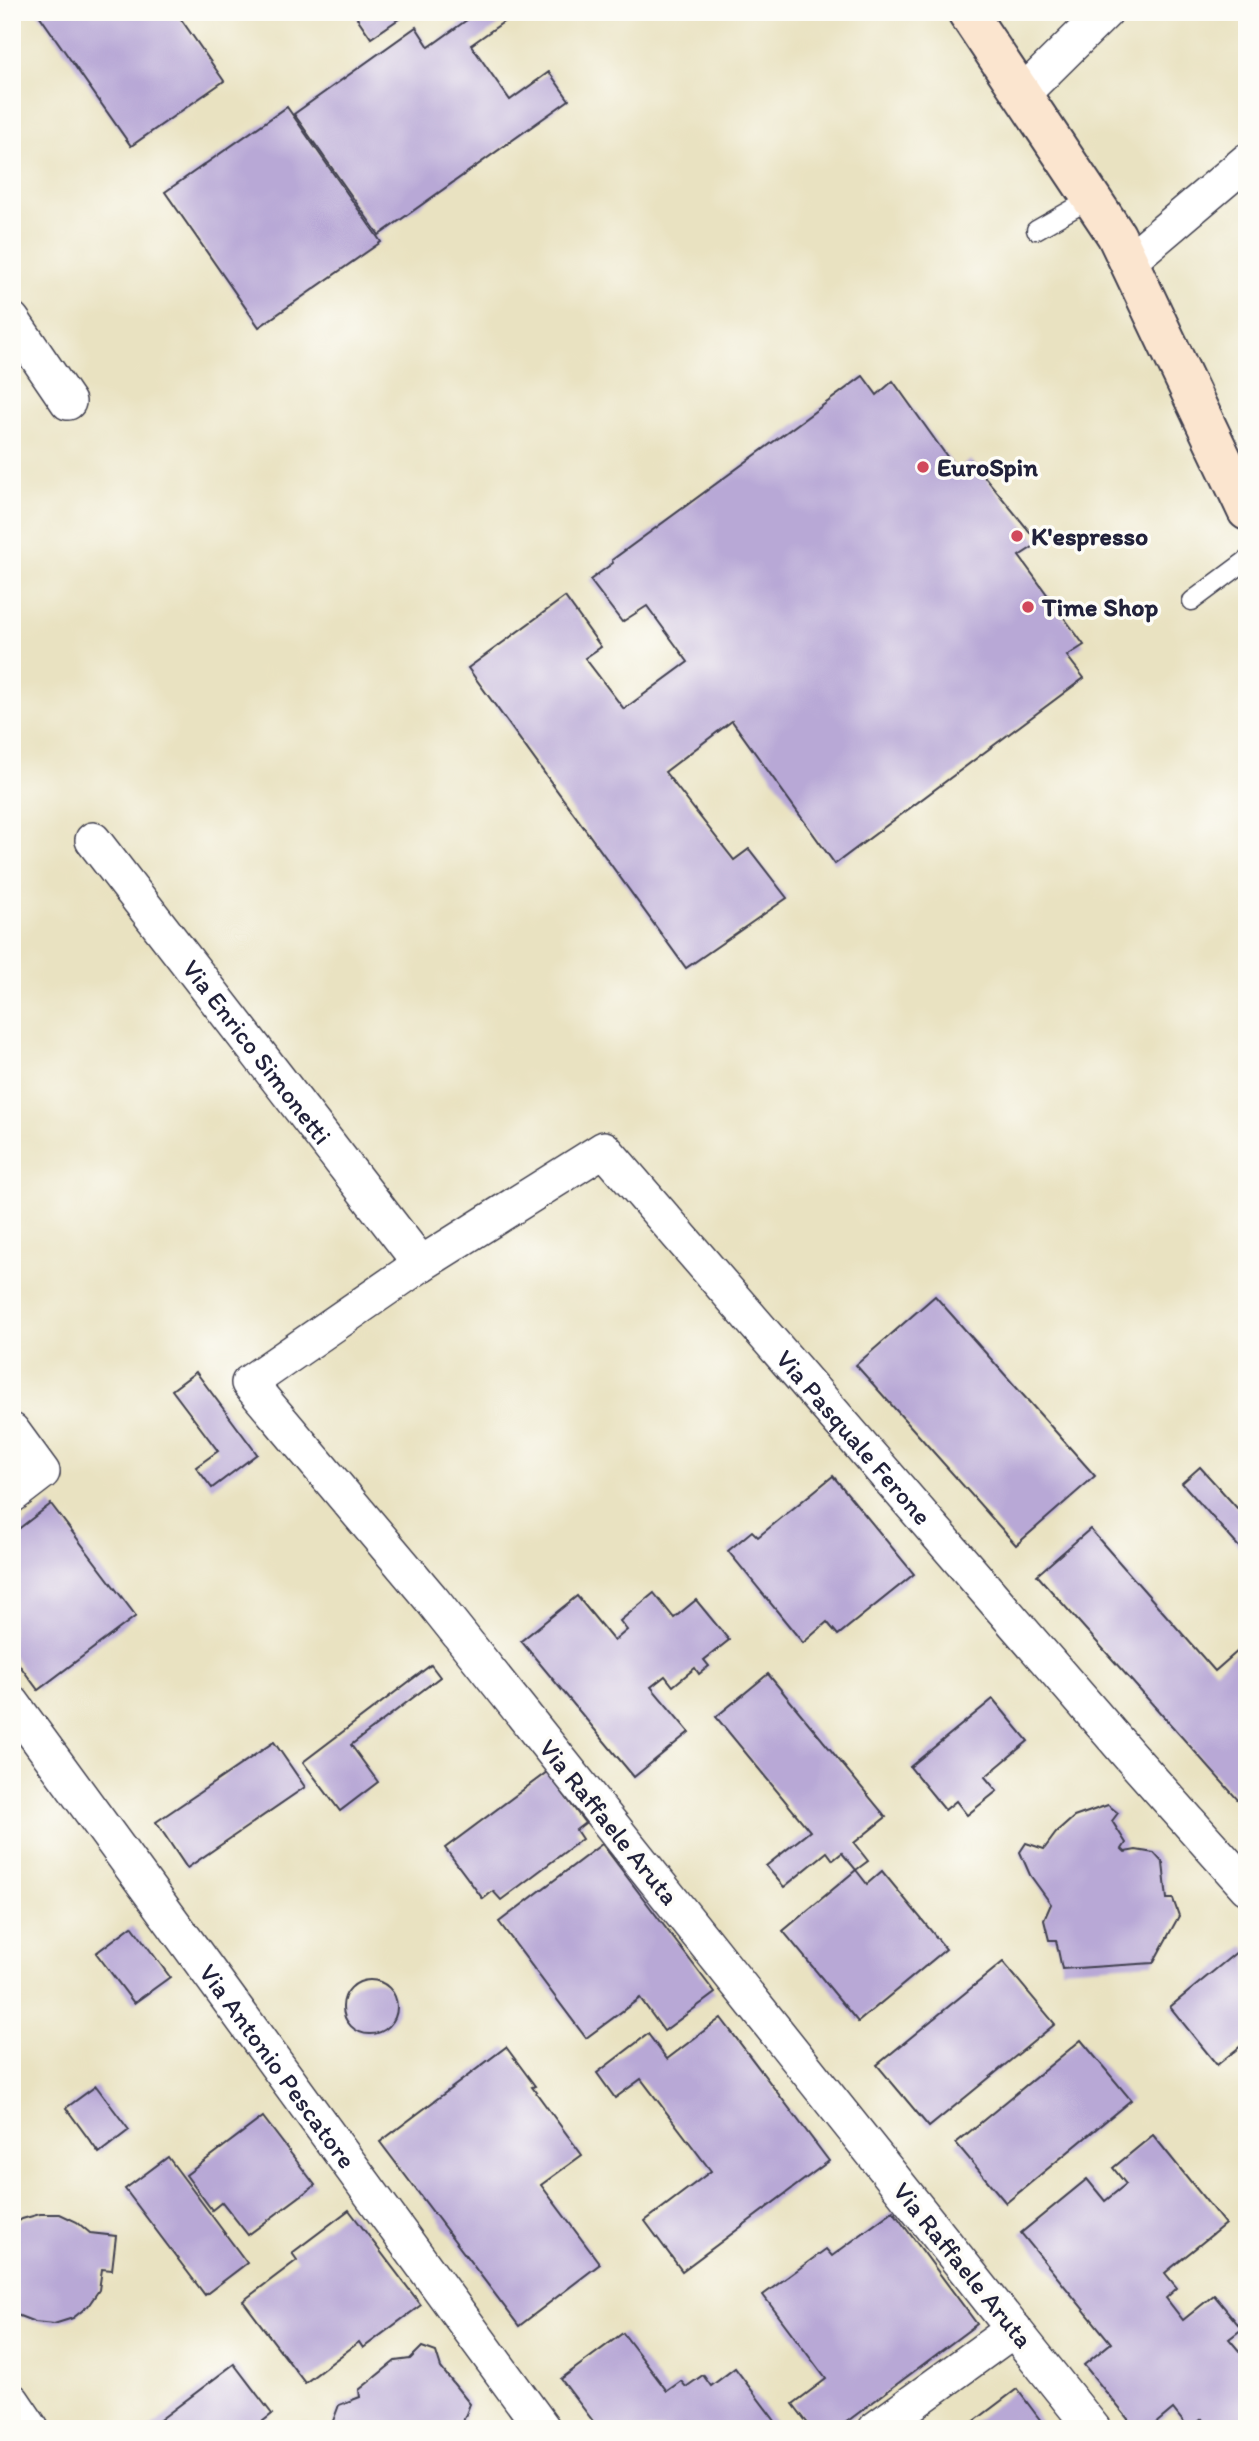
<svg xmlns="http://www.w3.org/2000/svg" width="1259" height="2441" font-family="Itim,sans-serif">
	<rect width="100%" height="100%" fill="#fdfcf7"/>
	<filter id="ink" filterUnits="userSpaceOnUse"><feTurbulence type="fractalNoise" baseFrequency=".0143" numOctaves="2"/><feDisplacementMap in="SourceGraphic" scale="14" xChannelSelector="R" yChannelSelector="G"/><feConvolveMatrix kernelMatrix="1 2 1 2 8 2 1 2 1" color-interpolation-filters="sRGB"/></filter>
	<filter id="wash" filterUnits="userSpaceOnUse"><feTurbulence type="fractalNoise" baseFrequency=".00686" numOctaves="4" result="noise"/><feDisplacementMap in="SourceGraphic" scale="28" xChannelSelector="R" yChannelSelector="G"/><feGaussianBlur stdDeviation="1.57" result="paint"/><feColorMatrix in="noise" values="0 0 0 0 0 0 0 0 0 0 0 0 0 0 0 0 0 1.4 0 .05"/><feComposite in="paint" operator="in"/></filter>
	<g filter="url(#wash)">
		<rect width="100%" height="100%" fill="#e9e2c1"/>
		<g id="blocks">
			<g fill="#b8a8d6">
				<polygon points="37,12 176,12 224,81 131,146"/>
				<polygon points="353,12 409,12 371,38"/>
				<polygon points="478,12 504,12 509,18 471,45 510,100 549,72 569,100 379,235 294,114 416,27 429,47"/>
				<polygon points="287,107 381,242 259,327 165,192"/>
				<polygon points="863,376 877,395 893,381 956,469 971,460 1039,543 1019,556 1084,645 1067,656 1084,678 835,864 732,721 665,772 734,860 749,849 787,898 686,968 468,668 565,597 601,647 585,658 624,709 688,662 647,606 622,622 590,580 613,563 612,560"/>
				<polygon points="935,1296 1095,1476 1016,1545 856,1365"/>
				<polygon points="196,1372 257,1454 212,1488 196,1467 218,1451 172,1390"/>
				<polygon points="1200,1467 1247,1519 1247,1556 1182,1483"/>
				<polygon points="833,1476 914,1574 838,1635 827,1622 803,1643 728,1551 752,1531 758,1537"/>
				<polygon points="51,1504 136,1616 38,1690 12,1655 12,1534"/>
				<polygon points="1090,1529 1215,1671 1247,1643 1247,1810 1037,1575"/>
				<polygon points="654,1593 674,1618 696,1600 729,1640 704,1660 709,1666 699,1674 695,1668 673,1686 665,1676 651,1687 689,1732 634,1777 521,1641 577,1596 614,1641 627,1630 620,1621"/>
				<polygon points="431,1665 440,1677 351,1745 378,1782 340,1811 303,1762"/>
				<polygon points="768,1674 886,1817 854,1843 868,1861 856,1870 842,1853 833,1860 827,1852 784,1887 766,1866 810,1831 716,1717"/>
				<polygon points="993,1699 1028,1741 985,1777 997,1791 967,1815 956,1801 945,1810 910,1767"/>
				<polygon points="274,1742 305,1787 187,1868 156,1822"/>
				<polygon points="547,1772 585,1823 576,1830 582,1839 501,1900 493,1891 483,1899 445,1848"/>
				<polygon points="1108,1805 1118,1813 1112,1821 1126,1843 1122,1849 1125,1852 1136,1850 1154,1853 1163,1863 1167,1899 1173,1899 1179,1916 1153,1963 1062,1969 1056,1940 1049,1940 1044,1920 1051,1904 1030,1875 1020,1852 1026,1843 1044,1849 1056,1833 1074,1817"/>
				<polygon points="602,1844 715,1993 664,2031 640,1998 586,2038 499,1922"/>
				<polygon points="856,1870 867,1884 882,1871 946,1949 858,2022 783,1931"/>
				<polygon points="132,1926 170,1977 134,2003 96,1953"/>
				<polygon points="1244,1946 1247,1949 1247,2041 1217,2065 1170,2007"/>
				<polygon points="1003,1962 1055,2024 929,2127 877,2065"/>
				<circle cx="370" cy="2007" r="27"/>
				<polygon points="721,2018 829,2161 682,2271 645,2221 711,2171 641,2079 615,2098 597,2073 648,2034 667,2059"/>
				<polygon points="1081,2040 1131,2100 1006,2203 956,2143"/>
				<polygon points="506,2047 535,2086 532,2087 582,2155 541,2185 600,2264 519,2326 380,2142"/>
				<polygon points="96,2086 129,2130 99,2153 66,2108"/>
				<polygon points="263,2117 315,2185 248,2235 222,2202 212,2210 186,2175"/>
				<polygon points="1153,2135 1225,2224 1165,2273 1177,2288 1166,2298 1183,2320 1214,2295 1242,2329 1229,2339 1240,2352 1247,2346 1247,2428 1244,2424 1238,2429 1210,2429 1202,2419 1189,2429 1173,2409 1149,2429 1136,2429 1084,2365 1111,2343 1021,2233 1087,2179 1105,2201 1126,2184 1113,2168"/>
				<polygon points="168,2157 247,2263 205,2295 125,2189"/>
				<polygon points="349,2210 421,2305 363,2348 359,2342 305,2383 243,2301 297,2260 292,2253"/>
				<polygon points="893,2211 977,2324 837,2429 812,2429 793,2404 826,2379 763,2295 826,2249 832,2256"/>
				<polygon points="40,2214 60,2214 77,2222 90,2233 116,2236 112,2270 102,2269 99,2290 88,2306 73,2318 54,2324 35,2322 17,2315 12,2311 12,2226 22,2219"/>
				<polygon points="623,2333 667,2391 681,2381 686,2387 703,2375 711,2386 735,2368 781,2429 599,2429 561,2379"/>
				<polygon points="422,2347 436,2352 441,2368 470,2404 460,2429 335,2429 333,2421 339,2405 360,2397 359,2390 395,2361 410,2359"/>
				<polygon points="234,2364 272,2414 253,2429 148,2429"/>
				<polygon points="1017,2389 1047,2429 964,2429"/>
			</g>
		</g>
	</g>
	<g filter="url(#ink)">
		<use href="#blocks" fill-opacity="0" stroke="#403f4f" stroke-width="2"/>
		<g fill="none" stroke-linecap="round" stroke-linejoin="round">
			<g stroke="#403f4f" stroke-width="21">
				<g id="service">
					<polyline points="1036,230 1092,198"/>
					<polyline points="1192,601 1247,560"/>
				</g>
			</g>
			<g stroke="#403f4f" stroke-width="38">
				<g id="minor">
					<polyline points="1022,94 1105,12"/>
					<polyline points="1129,261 1247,161"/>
					<polyline points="12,320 68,402"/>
					<path id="s1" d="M93,840l328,424"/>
					<polyline points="12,1431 42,1472 12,1495"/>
					<path id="s2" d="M12,1703l531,726"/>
					<polyline points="12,2401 31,2429"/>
					<polyline points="876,2429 1014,2329"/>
					<path id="s3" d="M1093,2429l-661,-829 -183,-217 172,-119 183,-115 525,606 118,132"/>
				</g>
			</g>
			<g stroke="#403f4f" stroke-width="42">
				<polyline id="secondary" points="967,12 1116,235 1247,511"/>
			</g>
			<use href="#service" stroke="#fff" stroke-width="18"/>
			<use href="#minor" stroke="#fff" stroke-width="35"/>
			<use href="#secondary" stroke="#fbe5cf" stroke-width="38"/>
		</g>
	</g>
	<g fill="#d1495b" stroke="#fdfcf7" stroke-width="2.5">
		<circle cx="923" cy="467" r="7"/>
		<circle cx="1017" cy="536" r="7"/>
		<circle cx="1028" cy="607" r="7"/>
	</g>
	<g text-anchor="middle" stroke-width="7" stroke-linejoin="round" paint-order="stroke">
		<g font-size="26" font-weight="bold" fill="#22223b" stroke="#fdfcf7" text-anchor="start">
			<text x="937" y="476">EuroSpin</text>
			<text x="1031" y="545">K'espresso</text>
			<text x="1042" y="616">Time Shop</text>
		</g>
		<g font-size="26" fill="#22223b" stroke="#fdfcf7">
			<text dy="9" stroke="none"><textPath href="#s1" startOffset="268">Via Enrico Simonetti</textPath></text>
			<text dy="9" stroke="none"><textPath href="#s3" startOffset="2151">Via Pasquale Ferone</textPath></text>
			<text transform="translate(609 1822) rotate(51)" y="9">Via Raffaele Aruta</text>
			<text dy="9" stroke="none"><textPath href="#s2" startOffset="450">Via Antonio Pescatore</textPath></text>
			<text transform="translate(963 2265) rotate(51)" y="9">Via Raffaele Aruta</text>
		</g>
	</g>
	<rect width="1259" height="2441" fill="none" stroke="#fdfcf7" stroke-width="42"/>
</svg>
